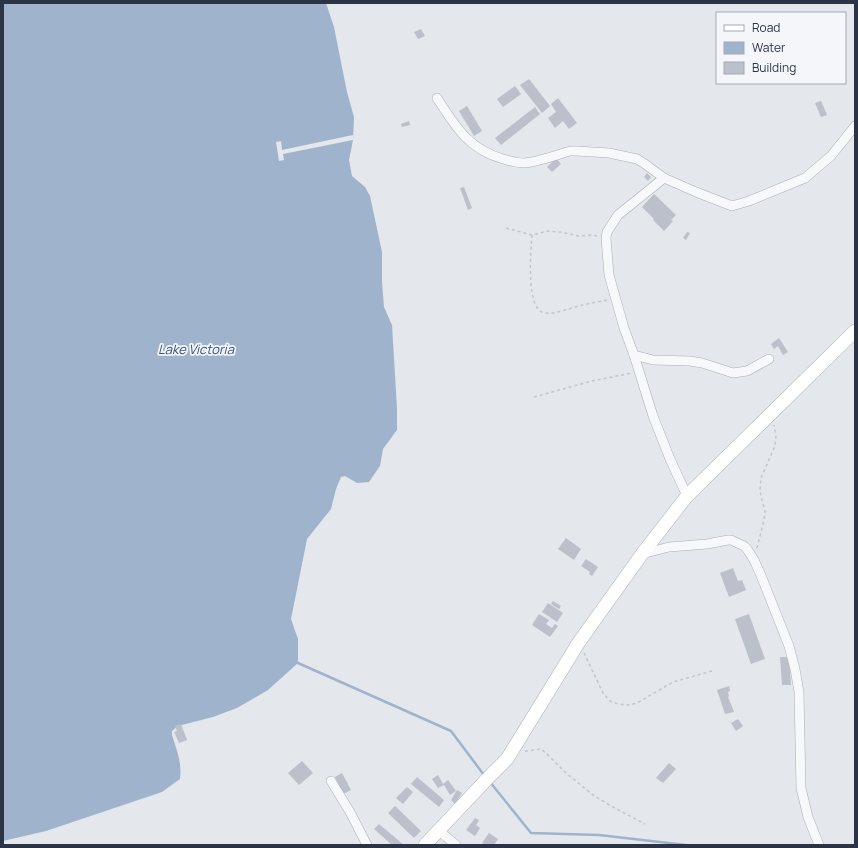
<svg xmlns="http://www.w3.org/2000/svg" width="858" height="848" font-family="Manrope,sans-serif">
	<rect width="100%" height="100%" fill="#e4e7ec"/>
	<path fill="#9fb4cc" d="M3,3h323l8,24 13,65 7,25 -1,23 -4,20 3,16 13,11 5,9 12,56v30l2,25 8,18 5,83v22l-14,19 -3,17 -11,16 -12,1 -12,-7 -4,1 -5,12 -5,20 -24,30 -16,80 7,20v24l-30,27 -31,18 -24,9 -35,9 -6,5v4c5,16 10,27 8,44l-18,13 -116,39 -43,10z"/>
	<polygon fill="#e4e7ec" points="353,135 353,140 283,154 284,160 279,161 276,142 281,141 282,150"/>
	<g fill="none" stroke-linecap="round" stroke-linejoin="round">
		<g stroke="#9fb4cc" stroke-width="2.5">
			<polyline points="298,663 451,731 484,775"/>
			<polyline points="490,782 531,833 599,835 686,845"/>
		</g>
	</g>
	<g fill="#bbc0ca">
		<polygon points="421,29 425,36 418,39 414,32"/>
		<polygon points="529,79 550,106 542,113 520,85"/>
		<polygon points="515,86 521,94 503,107 497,99"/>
		<polygon points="558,98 577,123 569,129 563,121 555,128 548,118 556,112 551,104"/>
		<polygon points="821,101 827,115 821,117 815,103"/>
		<polygon points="467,106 482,131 474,136 459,111"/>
		<polygon points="535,107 540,114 501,145 495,138"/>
		<polygon points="409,121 410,125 402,127 401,124"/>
		<polygon points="556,158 561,164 552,172 547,167"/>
		<polygon points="647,173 651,177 648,181 644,177"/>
		<polygon points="464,187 472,208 468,210 460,188"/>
		<polygon points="654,194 676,215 671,220 673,221 664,231 653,220 654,219 642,207"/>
		<polygon points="687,232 690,233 686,240 683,238"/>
		<polygon points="779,338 788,352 783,355 778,346 774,349 771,344"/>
		<polygon points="566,538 581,549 574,560 558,549"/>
		<polygon points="586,559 598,567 592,576 589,574 590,572 581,566"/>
		<polygon points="733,568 738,581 742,580 746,590 729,597 720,573"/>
		<polygon points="553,601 561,606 559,609 551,604"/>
		<polygon points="548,603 563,613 557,622 542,612"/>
		<polygon points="539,614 549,620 546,624 552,628 555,624 558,626 550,637 532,625"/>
		<polygon points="749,614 765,659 751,664 735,619"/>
		<polygon points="780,657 789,657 791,685 782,685"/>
		<polygon points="729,686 730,691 728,692 729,696 728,697 734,712 725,714 717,690"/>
		<polygon points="738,719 743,726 736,731 731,723"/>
		<polygon points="181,724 187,740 179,743 174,732 177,731 175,726"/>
		<polygon points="302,761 313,773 299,785 288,773"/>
		<polygon points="669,763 676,769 663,783 656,778"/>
		<polygon points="342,773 351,790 343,794 335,777"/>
		<polygon points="438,775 443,784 448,780 456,791 450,795 444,785 438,788 432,779"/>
		<polygon points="417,777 444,800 439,807 411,784"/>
		<polygon points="407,787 413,792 403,804 396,798"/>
		<polygon points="457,790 462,793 455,804 451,800"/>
		<polygon points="395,806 421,831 414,838 388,813"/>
		<polygon points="475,818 479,820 476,825 480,828 475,836 466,830"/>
		<polygon points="379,824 404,845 392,845 374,829"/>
		<polygon points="489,833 498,839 494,845 485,845 482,843"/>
	</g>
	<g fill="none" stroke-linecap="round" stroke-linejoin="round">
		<g stroke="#a9aeb7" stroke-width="10">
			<g id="street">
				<path d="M437,98c18,28 31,51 66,61 7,2 14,4 21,4 14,-1 32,-8 46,-12h6l33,2 28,6 8,5 19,14 32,14 36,14 17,-5 56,-23 26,-22 24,-30"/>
				<polyline points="664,178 618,215 607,232 606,238 609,275 624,328 634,355 653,416 670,459 687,496"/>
				<polyline points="634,355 653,360 690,361 702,363 733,373 747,371 769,359"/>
				<polyline points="642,554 669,547 707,544 728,540 731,540 744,546 747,549 754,560 760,573 789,646 795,669 799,692 801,788 808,817 819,845"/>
				<polyline points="331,781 350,812 367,845"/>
				<polyline points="438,830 456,845"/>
			</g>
		</g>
		<g stroke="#a9aeb7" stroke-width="14">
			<polyline id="secondary" points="425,845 487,779 507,759 579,642 642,554 687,496 855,331"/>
		</g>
		<g stroke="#c2c5cb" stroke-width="1.5" stroke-dasharray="3 3" stroke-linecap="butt">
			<polyline points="506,228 532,235 548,231 560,232 579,236 592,235 597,236"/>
			<path d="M532,235c-1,14 -7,76 13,78 10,1 20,-3 30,-6 11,-3 22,-5 33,-7"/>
			<polyline points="534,397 592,381 632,373"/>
			<polyline points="757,548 764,520 765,512 760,491 761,478 775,446 776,436 774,425"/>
			<polyline points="584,653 603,693 610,701 618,704 629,705 637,703 673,682 712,671"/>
			<polyline points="525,751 528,751 541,749 546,753 566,773 593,795 611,806 645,824"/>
		</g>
		<use href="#street" stroke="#f7f8fa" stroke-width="9"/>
		<use href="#secondary" stroke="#fff" stroke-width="13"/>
	</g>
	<g text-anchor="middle" stroke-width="3.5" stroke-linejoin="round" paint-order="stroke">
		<g font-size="13" font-style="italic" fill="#34527a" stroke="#f4f6f9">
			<text x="196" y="354">Lake Victoria</text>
		</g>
	</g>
	<rect width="858" height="848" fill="none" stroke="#2b3445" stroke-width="8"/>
	<rect x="716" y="12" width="130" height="72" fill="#f4f6f9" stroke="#a4a8b1"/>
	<rect x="724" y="25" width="20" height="6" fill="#ffffff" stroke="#a4a8b1"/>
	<text x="752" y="32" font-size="12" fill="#2b3445">Road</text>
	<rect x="724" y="42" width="20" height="12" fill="#9fb4cc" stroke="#a4a8b1"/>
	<text x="752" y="52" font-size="12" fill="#2b3445">Water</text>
	<rect x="724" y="62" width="20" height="12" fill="#bbc0ca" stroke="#a4a8b1"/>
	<text x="752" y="72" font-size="12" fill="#2b3445">Building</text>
</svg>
